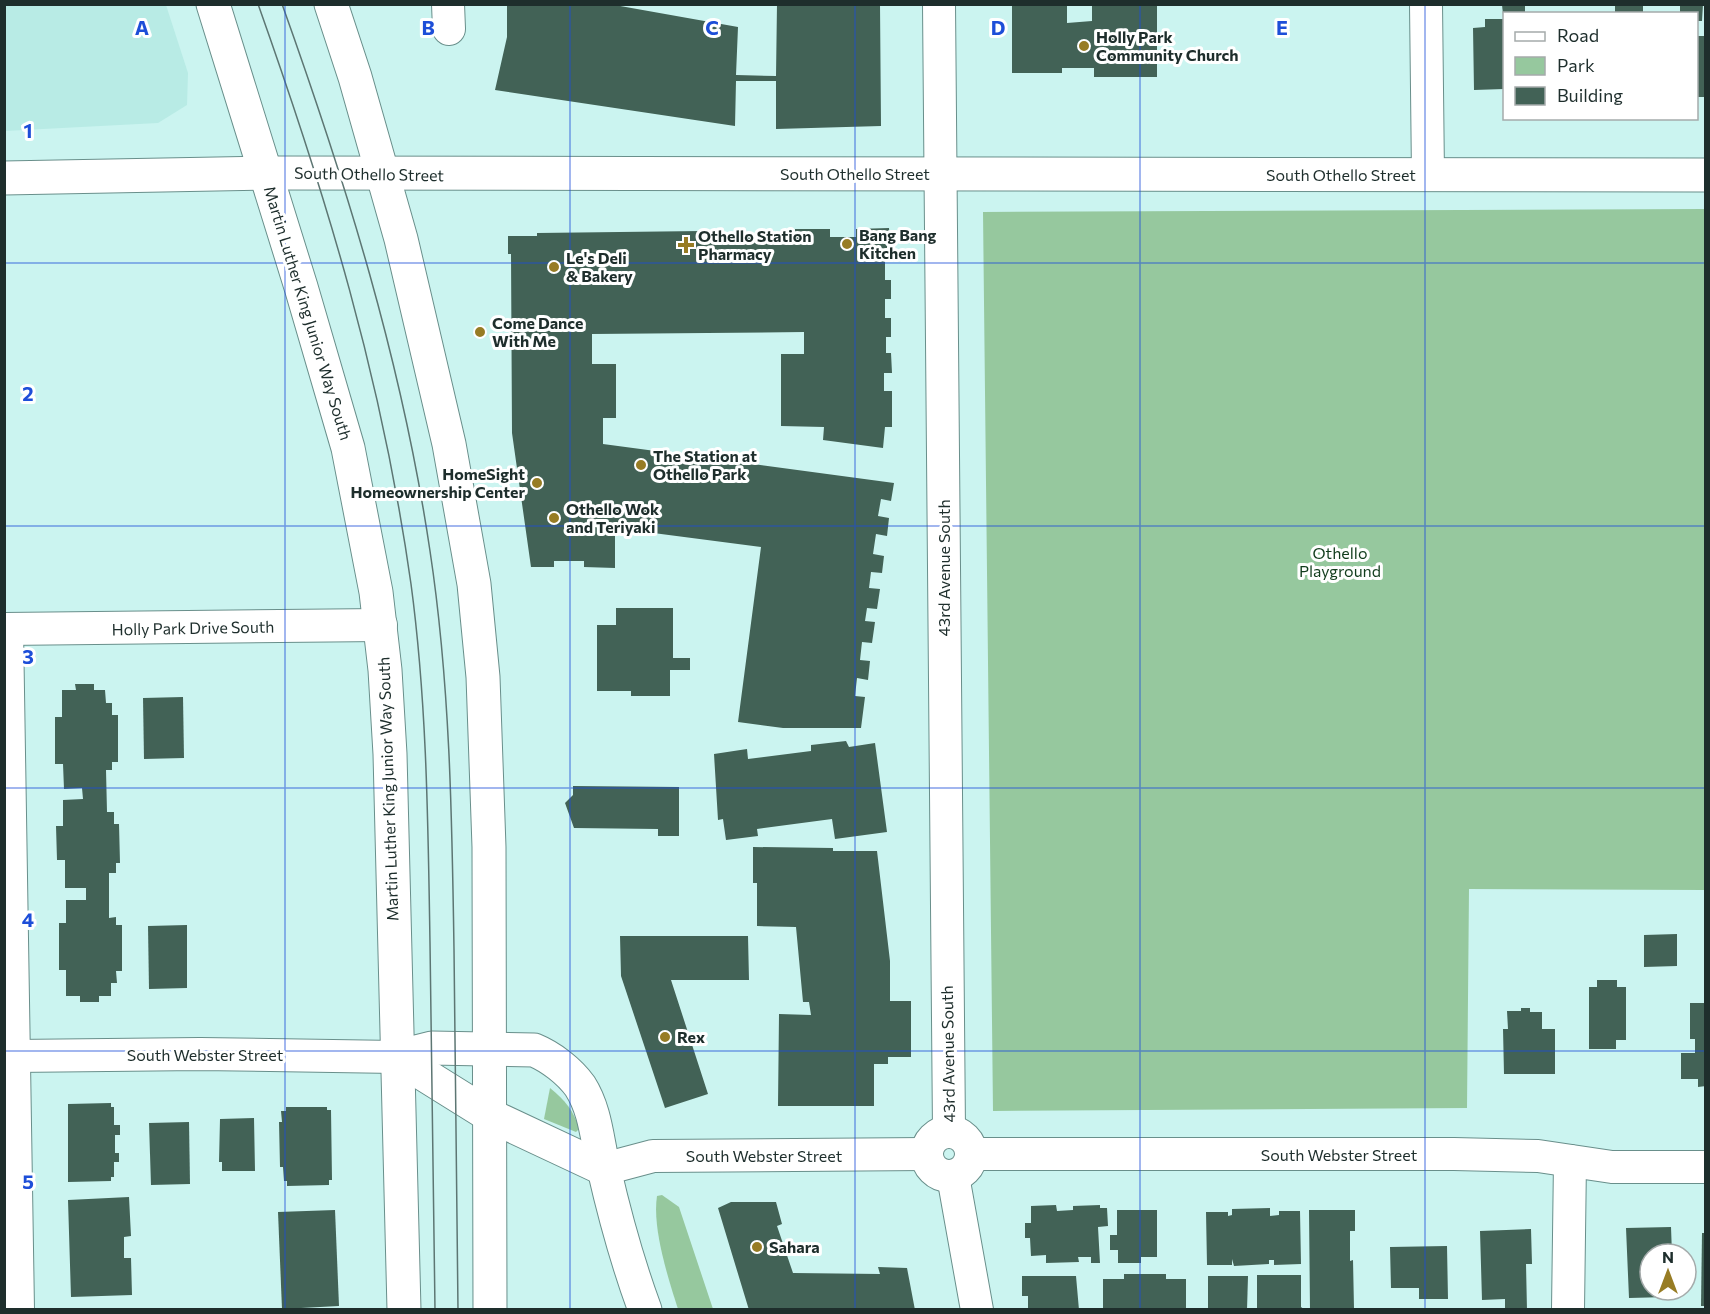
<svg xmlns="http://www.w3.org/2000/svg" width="1710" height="1314" font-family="Commissioner,sans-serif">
	<rect width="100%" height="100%" fill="#cbf4f0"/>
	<polygon fill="#b8ebe5" points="5,4 166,5 188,73 187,105 158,123 5,131"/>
	<g fill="#96c89e">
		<polygon points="1705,209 1705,890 1469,889 1467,1108 993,1111 983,212"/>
		<path d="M550,1088c15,12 24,23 29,41l-3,3 -32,-13z"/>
		<path d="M662,1195l17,12 34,102h-35c-10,-31 -26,-81 -21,-113z"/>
	</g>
	<g fill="#426256">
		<polygon points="507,4 609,4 738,27 736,75 776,76 777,4 880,4 881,126 776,129 776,81 736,81 735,126 495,90 507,37"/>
		<polygon points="1012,4 1067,4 1067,23 1092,21 1092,4 1157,4 1157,77 1094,77 1094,68 1062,68 1062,73 1012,73"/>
		<rect x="1615" y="4" width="28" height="10"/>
		<polygon points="1680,4 1703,4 1702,21 1696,21 1696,14 1680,14"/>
		<polygon points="1502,5 1525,5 1525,14 1503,14"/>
		<polygon points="1485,19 1504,19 1504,89 1474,90 1473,28 1485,27"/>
		<rect x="1696" y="36" width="10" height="61"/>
		<polygon points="889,228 891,259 885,260 885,280 891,280 891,299 885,299 885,318 891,318 891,337 886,337 886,353 891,353 892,373 884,373 884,391 892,391 892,427 885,427 883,448 823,440 824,427 781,426 781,354 804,354 804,332 592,334 592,364 616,364 616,418 603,418 603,444 894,483 891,501 881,499 878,516 889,518 887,536 876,534 873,554 884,556 882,573 871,572 869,588 880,589 877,609 867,608 865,621 875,622 872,643 862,642 860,660 870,661 868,680 857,678 855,696 865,697 861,728 783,728 738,722 761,547 615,528 615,568 584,567 584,561 554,561 554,567 531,567 512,433 511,254 508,254 508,236 537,236 537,233 702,231 702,238 795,237 795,229 830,229 830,237 856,237 856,229"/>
		<polygon points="616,608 673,608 673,658 690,658 690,670 670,670 670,696 631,696 631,691 597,691 597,625 616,625"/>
		<polygon points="75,684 94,684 94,690 105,690 106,703 112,703 112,715 118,715 118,762 112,762 112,770 106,770 107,812 114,812 114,824 119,824 120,863 116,863 116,873 109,873 109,918 116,917 116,925 122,925 122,971 116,971 117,983 111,983 111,996 99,996 99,1002 80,1002 80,996 66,996 66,970 59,970 59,923 66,923 66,900 86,900 86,888 65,888 65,860 57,860 56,826 63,826 63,800 83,799 82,788 64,789 63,764 55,764 55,717 62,717 62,690 76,690"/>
		<polygon points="183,697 184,758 144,759 143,698"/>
		<polygon points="846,741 849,747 875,743 887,832 835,839 832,819 757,829 758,836 726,840 723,819 718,820 714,754 747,749 748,759 811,751 811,745"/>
		<polygon points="573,786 679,787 679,836 658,836 658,829 574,828 565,803 573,795"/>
		<polygon points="753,847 833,848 833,851 877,851 890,961 890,1001 911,1001 911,1057 888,1057 888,1064 874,1064 874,1106 778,1106 779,1014 811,1015 809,1002 803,1002 796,927 757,926 757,883 753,883"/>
		<polygon points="187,925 187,988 149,989 148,926"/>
		<polygon points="1677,934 1677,966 1644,967 1644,935"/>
		<polygon points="620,936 748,936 749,980 671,980 708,1094 665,1108 621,976"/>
		<polygon points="1597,980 1617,980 1617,987 1626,987 1626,1040 1616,1040 1616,1049 1589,1049 1589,987 1597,987"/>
		<polygon points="1690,1003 1706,1003 1706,1086 1698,1087 1698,1079 1681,1079 1681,1053 1695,1053 1695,1039 1690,1039"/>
		<polygon points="1521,1008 1530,1008 1530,1012 1542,1012 1542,1029 1555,1029 1555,1074 1504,1074 1503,1029 1508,1029 1507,1011 1521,1011"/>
		<polygon points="111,1103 111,1107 114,1107 114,1125 120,1125 120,1135 115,1135 115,1153 119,1153 119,1162 114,1162 114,1177 111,1177 111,1181 68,1182 68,1104"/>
		<polygon points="286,1107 327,1107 327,1110 331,1110 332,1180 329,1180 329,1185 287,1186 287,1181 284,1181 283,1167 280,1167 279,1122 282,1122 281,1111 286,1111"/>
		<polygon points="254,1118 255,1171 222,1171 222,1162 219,1162 220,1119"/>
		<polygon points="189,1122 190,1184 151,1185 149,1123"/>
		<polygon points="129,1197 131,1236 124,1237 124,1258 131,1258 132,1295 71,1297 68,1200"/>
		<polygon points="731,1202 776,1202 782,1224 777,1226 793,1273 880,1274 878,1267 907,1268 915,1310 749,1310 718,1208"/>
		<polygon points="1056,1205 1057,1211 1073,1210 1073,1206 1100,1205 1100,1208 1107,1208 1108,1226 1098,1227 1100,1263 1091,1263 1091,1257 1078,1257 1079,1262 1046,1263 1046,1255 1031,1256 1030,1238 1025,1238 1025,1223 1031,1223 1031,1206"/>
		<polygon points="1270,1208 1270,1216 1279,1215 1279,1211 1300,1211 1301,1264 1274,1265 1274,1260 1269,1260 1269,1264 1234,1266 1232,1259 1232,1265 1207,1265 1206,1212 1228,1212 1228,1216 1232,1215 1232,1209"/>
		<polygon points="335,1210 339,1306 282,1309 278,1212"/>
		<polygon points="1117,1210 1157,1210 1157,1257 1141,1257 1141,1263 1118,1263 1118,1250 1110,1250 1110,1235 1117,1235"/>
		<polygon points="1309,1210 1355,1210 1355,1231 1350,1231 1350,1261 1353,1260 1354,1308 1350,1310 1310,1310"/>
		<polygon points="1671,1227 1672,1254 1650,1254 1650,1290 1666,1290 1667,1297 1629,1298 1626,1228"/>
		<polygon points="1531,1229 1532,1264 1526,1264 1527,1310 1505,1310 1505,1299 1482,1300 1480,1231"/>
		<polygon points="1702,1233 1706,1233 1706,1306 1701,1306"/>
		<polygon points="1447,1246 1448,1299 1419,1299 1419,1288 1391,1288 1390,1247"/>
		<polygon points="1124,1274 1166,1274 1166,1279 1186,1279 1186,1310 1103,1310 1103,1279 1124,1279"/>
		<polygon points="1257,1275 1301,1275 1301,1307 1305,1310 1257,1310"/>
		<polygon points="1022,1276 1076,1276 1079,1310 1028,1310 1028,1296 1022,1296"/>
		<polygon points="1208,1276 1248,1276 1247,1310 1208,1310"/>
	</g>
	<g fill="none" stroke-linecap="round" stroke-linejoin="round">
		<g stroke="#698f8b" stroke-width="34">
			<g id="street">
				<polyline points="448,4 449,29"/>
				<polyline points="939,4 949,1131"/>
				<polyline points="1426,4 1428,175"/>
				<polyline points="4,629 381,625"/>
				<polyline points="7,629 18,1310"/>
				<polyline points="14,1056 200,1054 396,1057"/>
				<circle cx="949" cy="1154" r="22"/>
				<polyline points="972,1154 1454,1154 1538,1156 1612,1167 1706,1167"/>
				<polyline points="604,1169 653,1156 926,1154"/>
				<polyline points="953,1176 977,1310"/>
				<polyline points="1568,1310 1570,1161"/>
			</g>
		</g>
		<g stroke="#698f8b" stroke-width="35">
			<g id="secondary">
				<polyline points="213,4 301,287 348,448 376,592 385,670 390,754 404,1310"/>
				<polyline points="331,4 355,77 401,239 449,444 474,584 483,677 489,847 490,1310"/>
				<polyline points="4,178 266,173 1706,175"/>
				<path d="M396,1057l36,-9 102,2c17,7 35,21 46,36 16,25 17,55 24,83 11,48 24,95 41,141"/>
				<polyline points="396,1057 489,1115 604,1169"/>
			</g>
		</g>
		<use href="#street" stroke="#fff" stroke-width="32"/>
		<use href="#secondary" stroke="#fff" stroke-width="33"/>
		<g stroke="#5d7673" stroke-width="1.5">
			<path d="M258,4c69,194 124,375 153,580 16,119 17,239 19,359 2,122 4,244 5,367"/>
			<path d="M282,4c64,179 120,358 148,547 20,132 22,265 24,398 1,120 3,240 4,361"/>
		</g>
	</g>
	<path fill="none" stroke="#1d4ed8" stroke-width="1.5" stroke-opacity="0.55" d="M285,4v1306M570,4v1306M855,4v1306M1140,4v1306M1425,4v1306M4,263h1702M4,526h1702M4,788h1702M4,1051h1702"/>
	<g fill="#977c24" stroke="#fff" stroke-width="2">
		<circle cx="1084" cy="46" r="6"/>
		<circle cx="847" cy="244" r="6"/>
		<path d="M683 236h6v6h6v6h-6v6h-6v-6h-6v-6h6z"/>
		<circle cx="554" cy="267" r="6"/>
		<circle cx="480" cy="332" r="6"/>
		<circle cx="641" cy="465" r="6"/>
		<circle cx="537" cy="483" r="6"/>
		<circle cx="554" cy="518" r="6"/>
		<circle cx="665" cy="1037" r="6"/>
		<circle cx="757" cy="1247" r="6"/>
	</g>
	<g text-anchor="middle" stroke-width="6" stroke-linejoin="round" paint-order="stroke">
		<g font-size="16" font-weight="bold" fill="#1e2e2c" stroke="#fff" text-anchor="start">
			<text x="1096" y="43">Holly Park<tspan x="1096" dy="18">Community Church</tspan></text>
			<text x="859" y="241">Bang Bang<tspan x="859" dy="18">Kitchen</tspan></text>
			<text x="698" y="242">Othello Station<tspan x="698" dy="18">Pharmacy</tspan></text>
			<text x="566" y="264">Le's Deli<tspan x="566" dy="18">&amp; Bakery</tspan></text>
			<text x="492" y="329">Come Dance<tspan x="492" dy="18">With Me</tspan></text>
			<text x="653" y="462">The Station at<tspan x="653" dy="18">Othello Park</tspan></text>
			<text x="525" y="480" text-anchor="end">HomeSight<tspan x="525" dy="18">Homeownership Center</tspan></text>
			<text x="566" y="515">Othello Wok<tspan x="566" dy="18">and Teriyaki</tspan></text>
			<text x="677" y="1043">Rex</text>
			<text x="769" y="1253">Sahara</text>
		</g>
		<g font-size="16" fill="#1e2e2c" stroke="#fff">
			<text transform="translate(369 174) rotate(1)" y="6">South Othello Street</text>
			<text x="855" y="180">South Othello Street</text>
			<text x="1341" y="181">South Othello Street</text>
			<text transform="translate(308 313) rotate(73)" y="6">Martin Luther King Junior Way South</text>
			<text transform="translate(944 568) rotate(-90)" y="6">43rd Avenue South</text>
			<text transform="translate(193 628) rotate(-1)" y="6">Holly Park Drive South</text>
			<text transform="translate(388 789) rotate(-92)" y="6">Martin Luther King Junior Way South</text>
			<text transform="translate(948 1054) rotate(-91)" y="6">43rd Avenue South</text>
			<text x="205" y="1061">South Webster Street</text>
			<text x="1339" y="1161">South Webster Street</text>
			<text x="764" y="1162">South Webster Street</text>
		</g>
		<g font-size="16" fill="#113c1c" stroke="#fff">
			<text x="1340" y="559">Othello<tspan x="1340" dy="18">Playground</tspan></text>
		</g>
	</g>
	<g font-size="20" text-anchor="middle" font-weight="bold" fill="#1d4ed8" stroke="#fff" stroke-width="6" stroke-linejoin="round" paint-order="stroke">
		<text x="142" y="35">A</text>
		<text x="428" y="35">B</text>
		<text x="712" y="35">C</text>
		<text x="998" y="35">D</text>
		<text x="1282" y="35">E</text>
		<text x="28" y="138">1</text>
		<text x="28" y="401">2</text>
		<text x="28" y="664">3</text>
		<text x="28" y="927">4</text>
		<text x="28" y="1189">5</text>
	</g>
	<rect width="1710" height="1314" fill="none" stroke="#1e2e2c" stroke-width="12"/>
	<rect x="1503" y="12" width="195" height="108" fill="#ffffff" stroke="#a5abab" stroke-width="1.5"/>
	<rect x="1515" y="32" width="30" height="9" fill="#ffffff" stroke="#a5abab" stroke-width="1.5"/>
	<text x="1557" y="42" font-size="18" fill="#1e2e2c">Road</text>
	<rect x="1515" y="57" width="30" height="18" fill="#96c89e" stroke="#a5abab" stroke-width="1.5"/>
	<text x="1557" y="72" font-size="18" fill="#1e2e2c">Park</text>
	<rect x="1515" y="87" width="30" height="18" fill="#426256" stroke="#a5abab" stroke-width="1.5"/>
	<text x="1557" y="102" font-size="18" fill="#1e2e2c">Building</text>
	<g transform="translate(1668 1272)"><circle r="28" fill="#ffffff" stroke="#a5abab" stroke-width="1.5"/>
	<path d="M0-4.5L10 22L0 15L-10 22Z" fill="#977c24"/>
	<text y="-9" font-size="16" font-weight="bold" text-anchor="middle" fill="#1e2e2c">N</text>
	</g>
</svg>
